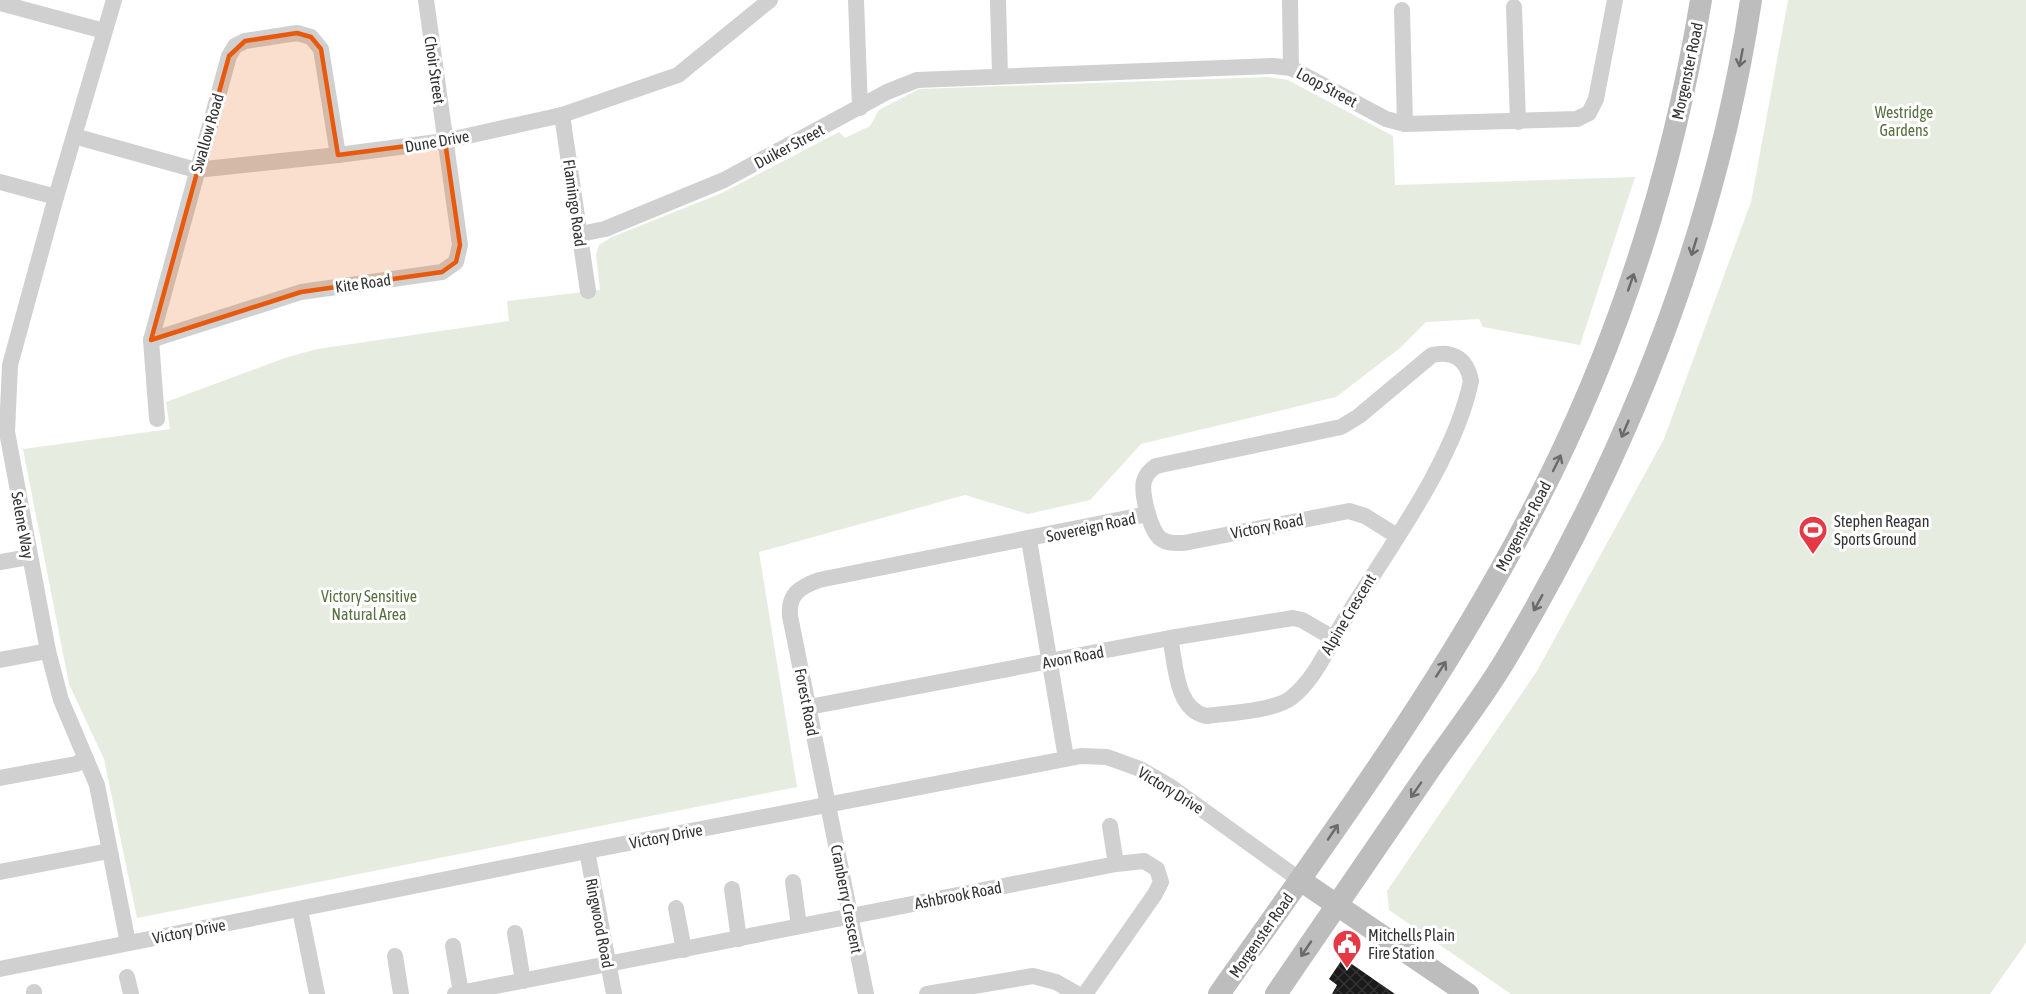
<svg xmlns="http://www.w3.org/2000/svg" width="2026" height="994" font-family="'Asap Condensed',sans-serif">
	<defs>
		<pattern id="building-cross-hatch" width="8" height="8" patternUnits="userSpaceOnUse" patternTransform="scale(1.5)"><rect width="8" height="8" fill="#1a1a1a"/><path d="M0 0l8 8M0 8l8-8" fill="none" stroke="#333"/></pattern>
	</defs>
	<rect width="100%" height="100%" fill="#fff"/>
	<g fill="#e6ecdf">
		<polygon points="1788,0 2026,0 2026,943 1990,994 1511,994 1389,910 1387,891 1537,671 1664,439 1751,202"/>
		<polygon points="1268,77 1288,80 1393,136 1395,185 1635,177 1580,345 1483,327 1479,319 1426,322 1400,348 1336,397 1141,444 1090,500 1028,514 965,495 759,552 797,787 137,918 104,759 69,684 23,449 170,429 166,402 285,358 317,349 509,321 507,301 600,290 596,255 599,245 612,237 722,193 839,132 845,138 870,126 879,110 919,89"/>
	</g>
	<polygon fill="url(#building-cross-hatch)" points="1343,958 1395,994 1332,994 1337,985 1329,979"/>
	<g fill="none" stroke-linecap="round" stroke-linejoin="round">
		<g stroke="#d0d0d0" stroke-width="16">
			<polyline points="114,0 56,197 10,365 7,432 48,651 61,700 97,785 128,943"/>
			<polyline points="856,0 860,108"/>
			<polyline points="998,0 1000,75"/>
			<polyline points="1290,0 1291,68"/>
			<polyline points="0,3 104,31"/>
			<polyline points="1514,7 1518,122"/>
			<polyline points="1402,10 1405,124"/>
			<polyline points="562,115 588,291"/>
			<polyline points="74,136 196,170 338,155 445,141 562,115 678,75 770,0"/>
			<polyline points="0,182 56,197"/>
			<polyline points="580,234 605,229 724,180 887,92 917,80 1273,66 1291,68 1386,119 1405,124 1577,119 1589,113 1596,99 1615,0"/>
			<polyline points="151,340 301,292 442,272 456,262 460,245 426,0"/>
			<polyline points="157,419 151,340 229,56 235,46 245,41 297,33 311,37 321,49 338,155"/>
			<polyline points="1029,540 1066,758"/>
			<polyline points="0,562 29,557"/>
			<path d="M1170,638c6,26 5,71 36,78 22,-3 68,-5 85,-18 24,-18 38,-53 54,-79 43,-70 109,-157 126,-238 -4,-22 -18,-31 -39,-26l-73,61 -18,11 -185,39c-6,4 -10,8 -12,15 -3,11 6,51 17,58 7,5 15,4 23,4l165,-32 16,5 32,20"/>
			<polyline points="0,660 48,651"/>
			<polyline points="809,707 1170,638 1293,618 1302,620 1333,638"/>
			<polyline points="0,778 76,764 86,759"/>
			<polyline points="587,851 614,994"/>
			<polyline points="0,872 109,851"/>
			<polyline points="793,882 799,926"/>
			<polyline points="732,889 739,939"/>
			<polyline points="676,908 684,950"/>
			<polyline points="300,910 317,994"/>
			<polyline points="515,933 523,981"/>
			<polyline points="453,946 461,993"/>
			<polyline points="395,956 401,994"/>
			<polyline points="0,969 587,851 1081,756 1107,757 1140,769 1171,787 1300,880"/>
			<polyline points="127,977 131,994"/>
			<polyline points="34,992 34,994"/>
			<polyline points="455,994 1116,864"/>
			<path d="M866,994l-76,-378c-2,-22 10,-29 29,-36l329,-66"/>
			<polyline points="927,994 1033,976 1056,982 1077,994"/>
			<polyline points="1085,994 1155,894 1161,882 1157,869 1144,861 1116,864 1110,826"/>
		</g>
		<g stroke="#bdbdbd" stroke-width="22">
			<polyline points="1300,880 1468,994"/>
			<path d="M1219,994c109,-154 222,-308 309,-475 86,-162 143,-338 173,-519"/>
			<path d="M1276,994c51,-74 101,-148 152,-222 27,-39 58,-78 82,-120 119,-201 206,-420 241,-652"/>
		</g>
	</g>
	<defs><path id="oneway-shaft" d="M-6 0H5M1.5-3L5.5 0L1.5 3" fill="none" stroke-width="1.6" stroke-linecap="round" stroke-linejoin="round" transform="scale(1.5)"/></defs>
	<g stroke="#6a6a6a">
		<use href="#oneway-shaft" transform="translate(1741 58) rotate(101)"/>
		<use href="#oneway-shaft" transform="translate(1694 247) rotate(107)"/>
		<use href="#oneway-shaft" transform="translate(1631 282) rotate(-71)"/>
		<use href="#oneway-shaft" transform="translate(1625 429) rotate(113)"/>
		<use href="#oneway-shaft" transform="translate(1557 463) rotate(-64)"/>
		<use href="#oneway-shaft" transform="translate(1538 603) rotate(119)"/>
		<use href="#oneway-shaft" transform="translate(1441 669) rotate(-57)"/>
		<use href="#oneway-shaft" transform="translate(1416 790) rotate(125)"/>
		<use href="#oneway-shaft" transform="translate(1333 832) rotate(-56)"/>
		<use href="#oneway-shaft" transform="translate(1306 949) rotate(124)"/>
	</g>
	<path fill="#e8590c" fill-opacity="0.2" stroke="#e8590c" stroke-width="4.5" stroke-linejoin="round" d="M297,33l14,4 10,12 17,106 107,-14 15,104 -4,17 -14,10 -141,20 -150,48 78,-284 16,-15z"/>
	<defs>
		<g id="stadium-pin" transform="scale(1.5)"><path d="M0 17L-7.5 6A9.5 9.5 0 1 1 7.5 6Z" fill="#e63946" stroke="#fff"/><path d="M0-5a6.5 5 0 1 0 0 10a6.5 5 0 1 0 0-10ZM-3.5-1.8h7v3.6h-7Z" fill="#fff"/></g>
		<g id="civic-pin" transform="scale(1.5)"><path d="M0 17L-7.5 6A9.5 9.5 0 1 1 7.5 6Z" fill="#e63946" stroke="#fff"/><path d="M-.6-6.5H3V-4.5H.6V-3L4-1V1h2V6H-6V1h2V-1L-.6-3ZM-1.2 2.5V6h2.4V2.5Z" fill="#fff"/></g>
	</defs>
	<g fill-rule="evenodd">
		<use href="#stadium-pin" x="1813" y="530"/>
		<use href="#civic-pin" x="1347" y="944"/>
	</g>
	<g text-anchor="middle" stroke-width="6" stroke-linejoin="round" paint-order="stroke">
		<g font-size="16" fill="#333" stroke="#fff">
			<text transform="translate(435 70) rotate(82)" y="6">Choir Street</text>
			<text transform="translate(1687 71) rotate(-78)" y="6">Morgenster Road</text>
			<text transform="translate(1327 87) rotate(28)" y="6">Loop Street</text>
			<text transform="translate(207 133) rotate(-74)" y="6">Swallow Road</text>
			<text transform="translate(437 141) rotate(-10)" y="6">Dune Drive</text>
			<text transform="translate(789 146) rotate(-28)" y="6">Duiker Street</text>
			<text transform="translate(575 203) rotate(82)" y="6">Flamingo Road</text>
			<text transform="translate(363 283) rotate(-8)" y="6">Kite Road</text>
			<text transform="translate(23 525) rotate(80)" y="6">Selene Way</text>
			<text transform="translate(1267 526) rotate(-11)" y="6">Victory Road</text>
			<text transform="translate(1523 526) rotate(-62)" y="6">Morgenster Road</text>
			<text transform="translate(1091 527) rotate(-12)" y="6">Sovereign Road</text>
			<text transform="translate(1348 614) rotate(-59)" y="6">Alpine Crescent</text>
			<text transform="translate(1073 657) rotate(-11)" y="6">Avon Road</text>
			<text transform="translate(807 702) rotate(79)" y="6">Forest Road</text>
			<text transform="translate(1171 790) rotate(32)" y="6">Victory Drive</text>
			<text transform="translate(666 836) rotate(-11)" y="6">Victory Drive</text>
			<text transform="translate(958 895) rotate(-11)" y="6">Ashbrook Road</text>
			<text transform="translate(847 899) rotate(79)" y="6">Cranberry Crescent</text>
			<text transform="translate(600 923) rotate(79)" y="6">Ringwood Road</text>
			<text transform="translate(189 931) rotate(-11)" y="6">Victory Drive</text>
			<text transform="translate(1261 935) rotate(-55)" y="6">Morgenster Road</text>
		</g>
		<g font-size="16" fill="#56703f" stroke="#fff">
			<text x="1904" y="118">Westridge<tspan x="1904" dy="18">Gardens</tspan></text>
			<text x="369" y="602">Victory Sensitive<tspan x="369" dy="18">Natural Area</tspan></text>
		</g>
		<g font-size="16" fill="#333" stroke="#fff" text-anchor="start">
			<text x="1834" y="527">Stephen Reagan<tspan x="1834" dy="18">Sports Ground</tspan></text>
			<text x="1368" y="941">Mitchells Plain<tspan x="1368" dy="18">Fire Station</tspan></text>
		</g>
	</g>
</svg>
